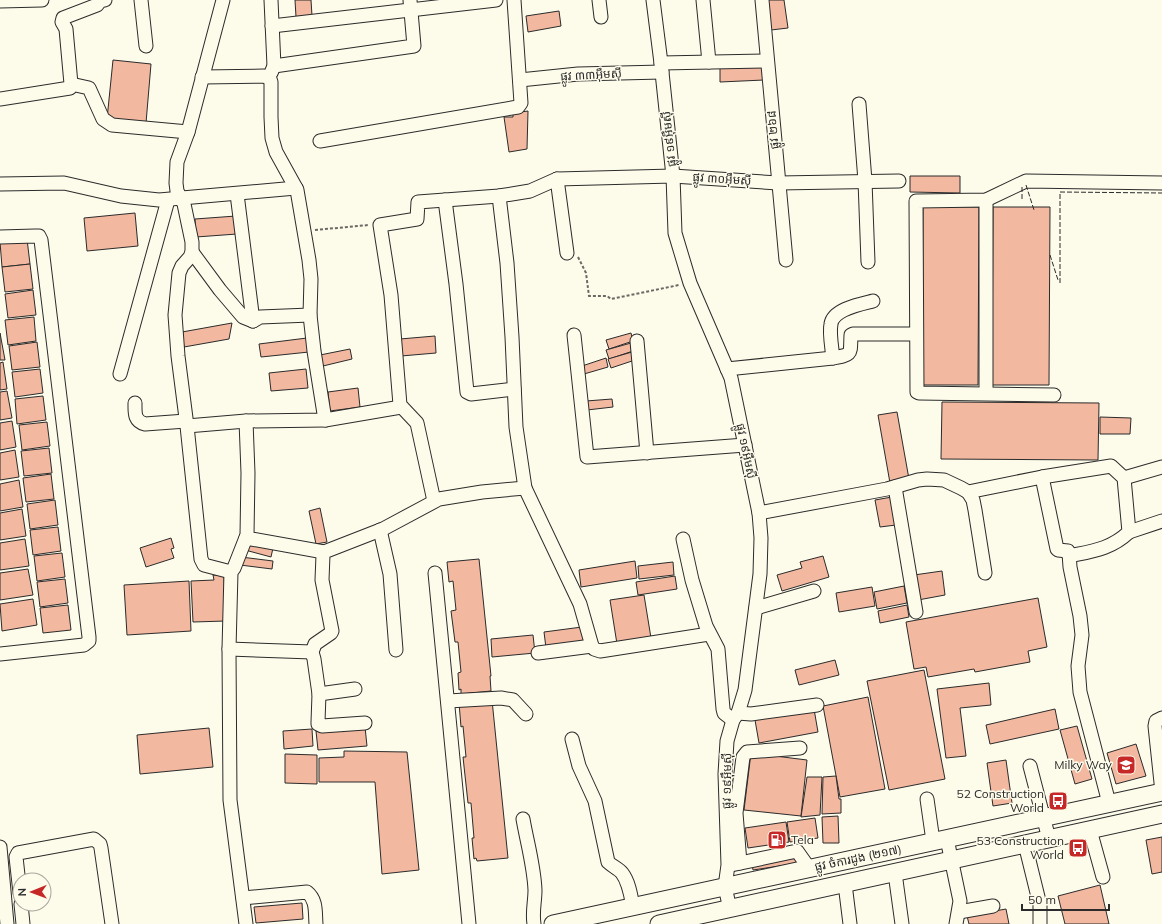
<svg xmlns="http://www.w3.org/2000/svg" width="1162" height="924" font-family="Mulish,'Noto Sans Khmer',sans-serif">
	<rect width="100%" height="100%" fill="#fdfbea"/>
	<g fill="#f2b8a0" stroke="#2b2b2b">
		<polygon points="295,0 311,0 312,16 296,17"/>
		<polygon points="767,0 784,0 788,28 771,30"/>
		<polygon points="559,11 561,26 528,32 526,16"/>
		<polygon points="113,60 151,64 146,123 107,119"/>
		<polygon points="764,64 764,80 720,82 720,66"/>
		<polygon points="528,111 527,149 509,152 504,117 513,117 513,113"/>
		<polygon points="910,176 960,176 960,193 910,192"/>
		<polygon points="923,206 979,207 978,385 922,385"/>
		<polygon points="993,207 1050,207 1049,385 992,385"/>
		<polygon points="135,213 138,246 87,251 84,218"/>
		<polygon points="236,216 237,234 196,237 195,219"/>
		<polygon points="27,239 30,264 2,267 0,242"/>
		<polygon points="30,264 33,289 5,292 2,267"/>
		<polygon points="33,290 36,315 8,318 5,294"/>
		<polygon points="34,317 36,341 8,345 5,320"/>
		<polygon points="232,323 229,339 184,347 182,332"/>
		<polygon points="0,333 5,360 0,360"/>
		<polygon points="631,333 633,341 609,349 606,340"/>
		<polygon points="435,336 436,353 401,356 400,339"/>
		<polygon points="307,338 309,352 261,357 259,344"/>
		<polygon points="37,342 40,367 12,370 9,346"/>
		<polygon points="631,343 633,351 609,359 606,350"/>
		<polygon points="350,349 352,359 323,366 320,355"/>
		<polygon points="632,352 635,360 611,368 608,359"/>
		<polygon points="606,358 608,367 584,374 582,366"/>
		<polygon points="3,362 7,389 0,390 0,363"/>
		<polygon points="40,369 43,393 15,397 12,372"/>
		<polygon points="306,369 308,388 271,391 269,373"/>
		<polygon points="358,388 360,407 330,411 328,392"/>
		<polygon points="7,391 12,418 0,420 0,392"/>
		<polygon points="43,396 46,420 17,424 15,399"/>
		<polygon points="612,399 613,407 587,410 586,401"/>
		<polygon points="942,402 1099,403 1098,460 941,459"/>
		<polygon points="897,412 909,479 890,483 878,415"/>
		<polygon points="1100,417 1131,418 1130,434 1100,434"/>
		<polygon points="12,421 16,447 0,450 0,423"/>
		<polygon points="47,422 50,446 22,450 19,425"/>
		<polygon points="49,448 52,473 24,476 21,451"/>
		<polygon points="15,450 19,477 0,480 0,453"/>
		<polygon points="51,474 54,499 26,502 23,478"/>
		<polygon points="19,480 23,507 0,511 0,484"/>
		<polygon points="892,497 896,525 880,527 875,500"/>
		<polygon points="55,500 58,525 30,529 27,504"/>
		<polygon points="320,508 327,542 316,544 309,511"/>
		<polygon points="22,509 26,536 0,540 0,513"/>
		<polygon points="58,527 61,551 33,555 30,530"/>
		<polygon points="171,538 174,548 171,549 174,558 146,567 140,548"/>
		<polygon points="25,539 29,566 0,570 0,543"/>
		<polygon points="248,541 273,548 271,557 245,550"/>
		<polygon points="62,553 65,577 37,581 34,556"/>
		<polygon points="823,556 829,577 782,591 777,575 802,568 800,562"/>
		<polygon points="241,557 273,561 272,569 240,565"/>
		<polygon points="479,559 491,676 490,676 491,691 461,694 461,689 459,690 458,673 461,672 458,642 455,642 451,611 456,610 453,581 449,582 447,562"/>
		<polygon points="635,561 637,578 581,587 579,570"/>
		<polygon points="673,562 674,575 639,579 638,566"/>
		<polygon points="28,569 33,595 0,600 0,573"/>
		<polygon points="942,571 945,595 918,600 914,575"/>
		<polygon points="213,575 224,575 226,621 193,622 191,581 214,580"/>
		<polygon points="675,576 677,589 638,595 636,582"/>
		<polygon points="65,579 68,603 40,607 37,582"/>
		<polygon points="189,581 191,631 127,635 124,585"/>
		<polygon points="904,586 907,603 877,609 874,592"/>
		<polygon points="872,587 875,606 839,612 836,593"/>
		<polygon points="644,595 651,638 617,644 610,600"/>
		<polygon points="1038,598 1047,647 1028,651 1030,662 975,672 974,669 928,677 926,667 914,669 906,622"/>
		<polygon points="33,599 37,625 2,631 0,604"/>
		<polygon points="68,605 71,630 43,633 40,608"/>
		<polygon points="907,605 909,617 880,623 878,611"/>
		<polygon points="582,627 584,644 546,648 544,632"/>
		<polygon points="533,635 535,653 492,657 491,639"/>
		<polygon points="835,660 839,675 799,685 795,670"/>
		<polygon points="924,670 945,779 889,790 867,681"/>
		<polygon points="989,683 991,705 960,708 966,756 946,758 937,689"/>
		<polygon points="868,697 885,789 840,797 823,706"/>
		<polygon points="492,700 508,858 477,861 476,858 474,859 472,838 474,838 471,803 468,803 463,757 466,757 463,726 461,727 459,703"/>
		<polygon points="814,709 818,732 759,743 755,720"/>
		<polygon points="1055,709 1059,729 990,744 986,725"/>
		<polygon points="1077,726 1092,779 1075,784 1060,730"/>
		<polygon points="365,727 367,746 318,750 316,731"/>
		<polygon points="209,728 213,767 140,774 137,735"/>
		<polygon points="312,729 313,746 284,749 283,731"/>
		<polygon points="1136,744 1146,776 1116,784 1107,753"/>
		<polygon points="344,751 407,752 419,870 382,874 375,782 319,782 319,758 344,757"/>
		<polygon points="751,753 807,760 801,816 744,810"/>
		<polygon points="285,754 317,755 317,784 285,783"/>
		<polygon points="1006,760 1012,803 993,806 987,763"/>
		<polygon points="836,776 839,799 841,799 841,813 822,814 823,777"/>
		<polygon points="807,777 822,777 820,815 801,817"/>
		<polygon points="838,816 839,843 823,843 822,817"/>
		<polygon points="815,818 818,838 790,842 787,822"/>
		<polygon points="786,822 789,842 748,848 745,828"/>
		<polygon points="1162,837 1162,872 1152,874 1146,840"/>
		<polygon points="796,848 799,863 753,870 750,854"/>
		<polygon points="1100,885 1109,924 1065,924 1058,896"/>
		<polygon points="302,903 303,919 256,923 254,907"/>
		<polygon points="1006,909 1009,924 969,924 967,916"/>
	</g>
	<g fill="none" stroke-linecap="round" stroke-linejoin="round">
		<g stroke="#2b2b2b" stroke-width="15">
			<g id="minor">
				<polyline points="141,0 146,46"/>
				<polyline points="223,0 188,132 177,162 176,183 177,191 184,204 192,242 192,252 190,257 182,266 179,273 175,315 178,356 187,426 201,559 204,565 231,572"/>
				<polyline points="271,0 274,66 271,73"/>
				<polyline points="599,0 601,17"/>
				<polyline points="653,0 661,63 673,176 675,233 690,283 731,378 759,513 761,538 760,574 745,690 738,713 733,720 727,741 725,774 728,865 725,887 730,909"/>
				<polyline points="703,0 709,62"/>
				<polyline points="762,0 786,260"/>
				<polyline points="0,1 42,0"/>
				<polyline points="272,26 496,0"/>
				<polyline points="661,63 767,61"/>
				<polyline points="274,66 414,46 410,0"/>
				<polyline points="202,77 264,76 270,79 271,82 271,117 272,138 276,152 297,190 309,260 311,279 310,315 314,351 325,420"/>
				<polyline points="520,80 578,74 662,72"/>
				<polyline points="71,84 89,88 103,119 112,125 188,132"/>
				<polyline points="0,99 70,88 71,84 66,29 62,22 63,18 97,5 100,1 105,0"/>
				<polyline points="859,104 865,181 868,262"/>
				<polyline points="320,141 518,107 521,103 514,0"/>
				<polyline points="557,179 567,253"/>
				<polyline points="0,184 64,183 121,196 159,200 296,188"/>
				<polyline points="237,194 253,321"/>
				<polyline points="499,196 507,263 512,337 516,427 525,488 580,604 592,646 594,649 600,651 709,634"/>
				<polyline points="445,200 456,284 467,392 471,394 514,389"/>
				<polyline points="986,200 986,393"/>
				<polyline points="0,237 35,236 39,236 41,240 89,637 89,641 84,645 0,654"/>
				<polyline points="192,252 220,290 243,317 253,321 260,317 310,315"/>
				<polyline points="574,335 587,457 745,445"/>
				<polyline points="637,341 647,453"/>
				<path d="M833,358c-1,-10 -4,-25 -2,-34 2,-15 30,-20 42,-23"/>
				<path d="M727,369l106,-11c20,-4 17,-3 18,-23l2,-1h63"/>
				<polyline points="120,374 168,200"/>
				<polyline points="1054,395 919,393 917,392 916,201 986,200 1026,181 1162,183"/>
				<path d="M135,403c0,10 -1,18 10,21l41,-3"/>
				<polyline points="246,421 248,473 247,535 234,568 231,572 229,649 230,800 246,924"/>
				<polyline points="187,426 246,421 325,420 401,407"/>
				<polyline points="1042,477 1057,549 1058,550 1068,551 1069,553 1070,567 1080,616 1082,635 1078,666 1080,692 1109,803"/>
				<polyline points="1124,478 1162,467"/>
				<polyline points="895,487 916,612"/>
				<polyline points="968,492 973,500 975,510 985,573"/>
				<polyline points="434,501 417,423 400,405 391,295 380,225 417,219 418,202 499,196 530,191 557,179 673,176 778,183 899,181"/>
				<path d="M759,513l128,-24 31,-9 9,-1 17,1 17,8 7,4 74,-15 69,-11 13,12 5,54c-18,17 -36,19 -60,24"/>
				<polyline points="380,530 390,574 396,650"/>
				<polyline points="1129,532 1162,521"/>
				<polyline points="246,538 324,552"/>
				<polyline points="683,539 692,580 706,626 718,649 723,709 724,713 733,720"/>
				<polyline points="435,573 469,924"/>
				<polyline points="756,608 814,591"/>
				<polyline points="229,649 312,652"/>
				<polyline points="538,653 592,646"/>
				<polyline points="319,694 355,689"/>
				<polyline points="448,701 501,698 513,700 526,714"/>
				<polyline points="738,713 751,714 817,705"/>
				<polyline points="1162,718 1156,721 1155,726 1162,792"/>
				<polyline points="365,723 322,726 318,724 318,722 319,694 314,659 312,652 315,644 331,633 332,631 322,580 323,555 324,552 383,529 439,499 482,492 525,488"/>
				<path d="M572,739l7,27 16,35 13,61c4,4 11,7 14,11 7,9 9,23 11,34"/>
				<polyline points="1030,766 1049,839"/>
				<polyline points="927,799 933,841"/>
				<path d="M523,819c4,23 11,47 12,71 0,12 -3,22 -1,34"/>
				<polyline points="1090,830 1103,877"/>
				<polyline points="947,839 960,901 956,924"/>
				<polyline points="1025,844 1040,905 1040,924"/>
				<polyline points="0,847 7,924"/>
				<polyline points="740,863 736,813 743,757 747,752 800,748"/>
				<polyline points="731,865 797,851 809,868"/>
				<polyline points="895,873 902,924"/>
				<polyline points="845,884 850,924"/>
				<polyline points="20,893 16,857 18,853 94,839 100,844 101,848 112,924"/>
				<path d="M243,898l64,-6c10,8 8,20 9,32"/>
				<polyline points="21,904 23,924"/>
				<polyline points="959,912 993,906"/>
			</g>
		</g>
		<g stroke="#2b2b2b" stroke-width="19">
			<g id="major">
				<polyline points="553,924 1162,792"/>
				<polyline points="659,924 1162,814"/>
			</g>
		</g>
		<g stroke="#6a6964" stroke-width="2" stroke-dasharray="3 2" stroke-linecap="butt">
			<polyline points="315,230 369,225"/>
			<polyline points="578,257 586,273 589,296 607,296 611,299 679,285"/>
		</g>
		<use href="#minor" stroke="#fdfbea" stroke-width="13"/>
		<use href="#major" stroke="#fdfbea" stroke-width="17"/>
		<g stroke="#2b2b2b" stroke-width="1" stroke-dasharray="5 2" stroke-linecap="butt">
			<polyline points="1026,185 1034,210"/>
			<polyline points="1022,199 1022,187"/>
			<polyline points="1050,255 1058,280"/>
			<polyline points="1060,283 1060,192 1162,193"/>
		</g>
	</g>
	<defs>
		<g id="school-square" transform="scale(1)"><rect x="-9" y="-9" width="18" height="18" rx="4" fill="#c62828" stroke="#fdfbea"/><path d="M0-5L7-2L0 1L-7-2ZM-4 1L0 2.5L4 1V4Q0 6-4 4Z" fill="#fff"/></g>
		<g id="bus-square" transform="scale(1)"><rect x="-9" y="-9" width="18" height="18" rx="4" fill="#c62828" stroke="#fdfbea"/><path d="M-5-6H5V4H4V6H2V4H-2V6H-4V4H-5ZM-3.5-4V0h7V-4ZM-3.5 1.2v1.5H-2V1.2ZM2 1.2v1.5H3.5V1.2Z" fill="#fff"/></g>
		<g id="fuel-square" transform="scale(1)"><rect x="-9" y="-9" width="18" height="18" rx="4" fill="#c62828" stroke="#fdfbea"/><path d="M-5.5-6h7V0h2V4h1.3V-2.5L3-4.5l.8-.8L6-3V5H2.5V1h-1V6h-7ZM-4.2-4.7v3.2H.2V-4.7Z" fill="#fff"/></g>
	</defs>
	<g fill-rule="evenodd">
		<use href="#school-square" x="1126" y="765"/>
		<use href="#bus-square" x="1058" y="801"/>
		<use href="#fuel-square" x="777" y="840"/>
		<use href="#bus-square" x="1078" y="848"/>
	</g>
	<g text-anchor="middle" stroke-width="3" stroke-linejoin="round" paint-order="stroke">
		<g font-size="12" fill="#2b2b2b" stroke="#fdfbea">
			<text transform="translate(591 75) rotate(-3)" y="4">ផ្លូវ ៣៣អ៊ឹមស៊ី</text>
			<text transform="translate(773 130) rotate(-95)" y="4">ផ្លូវ ២៦៨</text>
			<text transform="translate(669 139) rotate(-96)" y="4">ផ្លូវ ១៩អ៊ឹមស៊ី</text>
			<text transform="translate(722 179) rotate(4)" y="4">ផ្លូវ ៣០អ៊ឹមស៊ី</text>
			<text transform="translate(746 451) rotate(78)" y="4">ផ្លូវ ១៩អ៊ឹមស៊ី</text>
			<text transform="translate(727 781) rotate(-89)" y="4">ផ្លូវ ១៩អ៊ឹមស៊ី</text>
			<text transform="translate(858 858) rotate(-12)" y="4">ផ្លូវ ចំការដូង (២១៧)</text>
		</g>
		<g font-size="12" fill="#2b2b2b" stroke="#fdfbea" text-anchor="end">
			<text x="1112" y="769">Milky Way</text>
			<text x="1044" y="798">52 Construction<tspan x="1044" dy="14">World</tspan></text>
			<text x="791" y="844" text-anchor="start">Tela</text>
			<text x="1064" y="845">53 Construction<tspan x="1064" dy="14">World</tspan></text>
		</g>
	</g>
	<g transform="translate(32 892) rotate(269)"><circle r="19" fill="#fdfbea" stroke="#a9a89e"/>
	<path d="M0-3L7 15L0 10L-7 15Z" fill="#c62828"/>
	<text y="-6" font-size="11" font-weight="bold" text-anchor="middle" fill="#2b2b2b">N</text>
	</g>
	<path d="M1022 904v6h87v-6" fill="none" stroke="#2b2b2b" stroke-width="2"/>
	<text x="1028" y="904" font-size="12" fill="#2b2b2b" stroke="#fdfbea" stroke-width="3" paint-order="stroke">50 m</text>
</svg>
